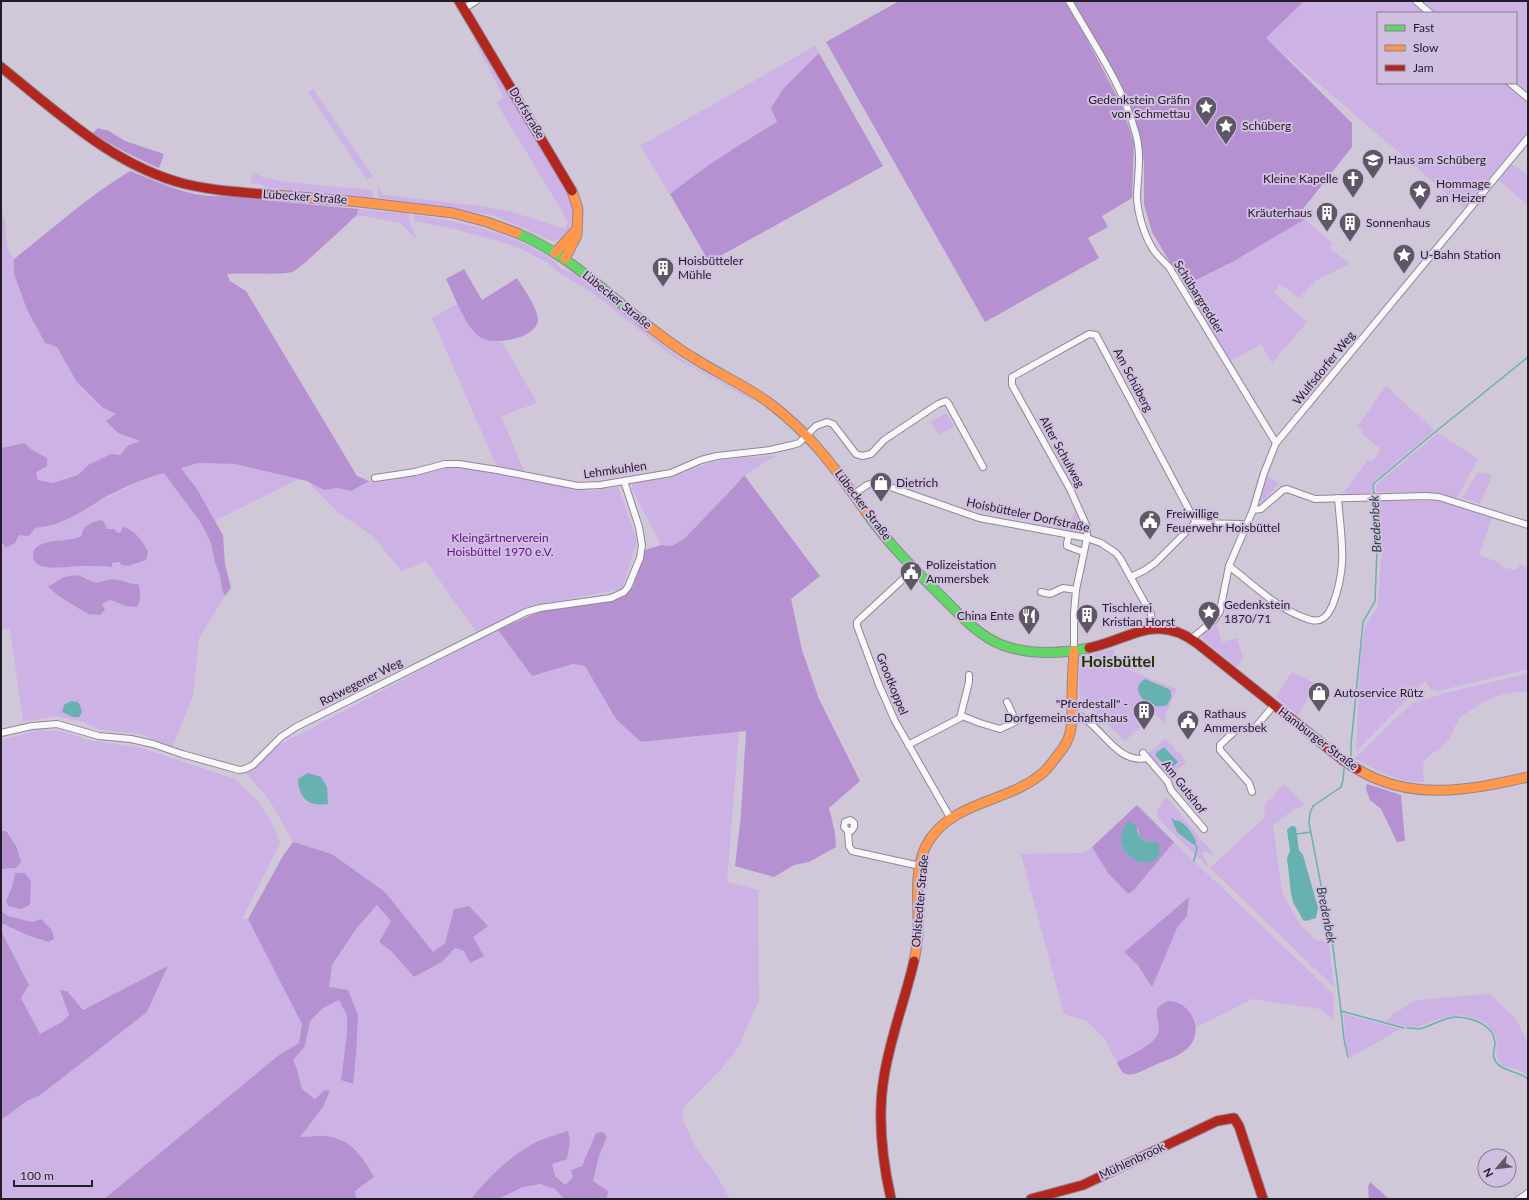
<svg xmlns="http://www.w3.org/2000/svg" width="1529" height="1200" font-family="Lato,sans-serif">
	<rect width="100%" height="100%" fill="#d0c7d9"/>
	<g fill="#cdb2e5" fill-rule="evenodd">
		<polygon points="1304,1 1410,1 1424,13 1378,13 1378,83 1505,83 1528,103 1528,132 1464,208 1265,38"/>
		<polygon points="1422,1 1528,1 1528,94 1515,83 1516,13 1436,13"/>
		<path d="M478,38l88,149c2,6 5,12 6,19 3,14 -3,34 -19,35l-61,-26 -114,-17 -1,-13 7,10 96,11 29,5 56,18 3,-8 -72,-119 8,-4 -30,-58z"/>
		<path d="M815,46l4,7 -36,36 -6,33c-37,22 -72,45 -107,72l-30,-48z"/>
		<polygon points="313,89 373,176 367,180 308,92"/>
		<polygon points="1511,163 1528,176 1528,205 1499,181"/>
		<polygon points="252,172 262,177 285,182 372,190 373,198 270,189 260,184 251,184"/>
		<polygon points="358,209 409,214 410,224 418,241 400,223 357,215"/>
		<path d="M1,212c10,16 -1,31 13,47v15l13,36 18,33 12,4 19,34 27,27 13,6 -9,7 11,12 22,8 -13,5 -7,9 -32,10 -10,10 -25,8 -15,-3 -2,-8 4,-18 -9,-5 -6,-6 -24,5z"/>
		<path d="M414,215c46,6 95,17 135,42 5,3 8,9 13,12 4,2 8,2 11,4 11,6 21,14 30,22 24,18 45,40 70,58 24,18 53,30 79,46l1,2 -78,-43 -81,-64 -37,-23 -9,-8 -29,-15 -24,-8 -37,-10 -44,-9z"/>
		<polygon points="1305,219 1332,243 1329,247 1350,264 1317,280 1299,298 1280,284 1274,293 1307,322 1272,363 1261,344 1229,362 1184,286 1234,261"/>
		<polygon points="459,303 466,320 495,342 502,342 537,403 501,416 525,473 497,467 432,318"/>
		<polygon points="1386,386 1434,430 1372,483 1372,493 1342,495 1368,460 1372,462 1381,449 1362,434 1364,431 1358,426"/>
		<polygon points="946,413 954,426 938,435 931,422"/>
		<polygon points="1438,433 1478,459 1457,498 1436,493 1376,492 1376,485"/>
		<polygon points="776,456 744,475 737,485 685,538 672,546 661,545 632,489 632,483 670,477 716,461 748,457"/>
		<polygon points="198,463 235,464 299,479 215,521 197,489 180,468"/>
		<polygon points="453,465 588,491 618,487 637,541 622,589 542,604 476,632 426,561 401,571 374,537 339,513 307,481 324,490 337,488 351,491 369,481 421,473"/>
		<polygon points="1478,472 1482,474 1484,472 1492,476 1480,504 1462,498"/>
		<path d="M164,473l37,50 10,20 4,20 5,12 2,15 3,6 -26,42 -6,58 -21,51 -32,-13 -40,-4 -17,-8 -27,-6 -33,6 -13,-93h-9v-88l5,7 9,-5 4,-8 16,-7h11l101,-51zM104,522l3,7 11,5 3,-2 19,7 7,10 -27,13 -8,1v4l-38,-1 -20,3 -11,-25 31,-4 7,-4v-5zM84,577l12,6 15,-4 8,1 14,4h5l-7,22h-5l-16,-6 -22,14 -37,-24z"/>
		<polygon points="1267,476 1279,483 1263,503 1259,501"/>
		<polygon points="1378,501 1440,501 1492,518 1479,555 1500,563 1501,567 1516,570 1520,565 1528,568 1528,669 1438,691 1431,690 1425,681 1356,751 1361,649 1365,627 1378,606 1382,546"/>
		<polygon points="1076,508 1085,531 1083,533 1067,531"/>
		<polygon points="1216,622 1222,642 1237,638 1243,658 1237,667 1202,638 1203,632"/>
		<path d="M498,630l34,46 42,-12 11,1 31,54 25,23 45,-4 53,-7 -12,151 31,8 1,110 -21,48 -16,20 -39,40v12l14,30 20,26 13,23h-123l1,-8 -15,-10 6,-25 8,-19 -11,-4 -14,33 -17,19 -10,-9 -3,-12 18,-23 -3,-10c-9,3 -20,6 -29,10 -27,14 -48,34 -67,58h-117l2,-1 -1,-7 6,-36 -18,-14 -18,-5 -25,1 23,-30 7,-15 -5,-2 -10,9 -13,-10 -5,-20 -4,-9 12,-14 5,-25 13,-13 16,-8 8,16v17l-6,46 17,-64 -29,-28 3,-22 24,-36 21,-24 14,16 -12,21 13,10 22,25 28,-15 13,-14 28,8 -10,-19 -19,-28 -9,34 -12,9 -48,-60 -53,-38 -39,-12 -23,-41 -24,-28 31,-27z"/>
		<path d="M1114,649v15l63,25 -11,24 -2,10 -9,-9 -30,27 -45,-42 -1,-31c7,0 11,-6 11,-13z"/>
		<polygon points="1292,672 1316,684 1298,715 1276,697"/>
		<path d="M1526,674l2,1v16c-27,3 -35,4 -57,19 -4,3 -10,6 -12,9 -5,7 -6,16 -12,22 -16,19 -28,11 -23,41 -25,1 -48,-11 -69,-24l57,-55 37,-11z"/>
		<path d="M39,730l26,2 22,8 54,8 94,31 23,22 14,22 8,20 -38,76h6l54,105 -3,19 -20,12 -175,144h-103v-79l26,-19 12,-5 108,-84 21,-45 -86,43 -15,-19 -7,-1 10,25 -8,7 -22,12 -19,-36 8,-13 -28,-54v-8l26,12 14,-16 -9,3 -24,-6 -7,-5 1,-42 14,-1 -9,-36 -6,-2v-90zM15,873l6,36 -15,-8 7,-17z"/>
		<polygon points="1165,739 1175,748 1174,749 1177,752 1178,751 1186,762 1169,777 1167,777 1148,754"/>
		<polygon points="1284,784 1304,805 1296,808 1273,825 1282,893 1300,925 1316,940 1325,942 1329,948 1334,987 1210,868 1264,818 1265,805"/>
		<path d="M1165,798h2l49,59 -11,-6 -3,2 6,12 -1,1 -48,-46c-4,-11 1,-13 6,-22zM1175,826l14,4 7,11 -2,3 -17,-12z"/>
		<path d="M1174,842l160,153 -1,24 -13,-10 -68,-10 -55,28 -4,-10 -36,-3c0,5 3,14 1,19 -4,12 -30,23 -41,29l-13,-24 -17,-17 -23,-7 -43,-160 62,-1 9,-6 16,26 20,21 6,-4zM1189,897l-2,19 -10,12 -25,58 -15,-22 -13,-12z"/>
		<path d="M1484,994l7,1 25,24 12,24v33c-18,-17 -35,3 -31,-38l-11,-15 -11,-5 -17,-3 -19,4 -24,9 -28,-6 5,-7 24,-15z"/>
		<polygon points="1344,1014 1400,1029 1350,1058 1345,1039"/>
		<polygon points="540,1184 555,1189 564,1199 498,1199 523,1187"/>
	</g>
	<g fill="#b691d2" fill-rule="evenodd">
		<polygon points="899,1 1065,1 1081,28 1121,104 1134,143 1132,198 1102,216 1108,227 1088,238 1099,258 985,322 826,42"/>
		<polygon points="1071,1 1304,1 1266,38 1352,123 1352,147 1299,214 1305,219 1234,261 1184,286 1152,232 1144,204 1144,162 1140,139 1124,93"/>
		<path d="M819,53l64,113 -174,96 -39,-68c34,-27 70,-50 107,-72l-6,-14 12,-19z"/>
		<path d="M98,128l11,3 16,10 39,13 -5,14c-23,-10 -45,-21 -66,-35z"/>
		<path d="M130,171c29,11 60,27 92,25l136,13 -1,6c-9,8 -59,56 -65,57 -21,4 -44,0 -65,2l3,7 16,10 111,185 12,5 -18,10 -14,-3 -13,2 -17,-9 -72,-17 -37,-1 -17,5 16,21 26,46 2,29 6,24 -6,8 -3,-6 -2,-15 -5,-12 -4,-20 -10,-20 -37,-50c-20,5 -39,14 -57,23 -22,13 -46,31 -72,32l-6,8 -10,-1 -4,8 -9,5 -5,-7v-93l24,-5 6,6 16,9v8l-11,6 2,8 15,3 25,-8 10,-10 23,-11 9,1 7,-9 13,-5 -22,-8 -12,-12 10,-7 -13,-6 -27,-27 -19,-34 -12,-4 -18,-33 -13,-36v-15c38,-30 75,-63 116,-88z"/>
		<path d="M464,269l18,31 35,-22c6,10 21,30 21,42 -1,18 -45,27 -58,17 -14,-9 -26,-42 -34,-58z"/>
		<polygon points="744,475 820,576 791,599 802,650 819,699 860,781 829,808 835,833 836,847 809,862 794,865 774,877 735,866 741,815 746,731 641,742 616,719 585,666 573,664 532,676 498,630 545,609 620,598 633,587 645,550 661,545 672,546 685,538 736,485"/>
		<path d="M100,520l4,2 3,7h7l4,4 3,-1 1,-5c11,1 22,15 26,25l-2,8 -18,6 -7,-1 -1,-3 -8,1v4c-10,-1 -20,-1 -31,-1 -10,0 -49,8 -48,-11 0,-3 1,-6 4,-8 12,-9 30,-4 44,-11 1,-10 10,-13 19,-16z"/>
		<path d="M78,575l18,8 15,-4 8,1 14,4h5c3,7 3,16 -1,23l-11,-1 -16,-6 -8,4 3,6 -5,5 -12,-1 -28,-17 -12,-10 16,-10z"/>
		<polygon points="1367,784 1401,795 1405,841 1397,842 1381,809 1370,800 1366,789"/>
		<path d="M1137,805l37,37 -40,48 -6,4 -20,-21 -16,-26zM1138,829l1,7 5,5 11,1 -26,15 -7,-10z"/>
		<polygon points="1,830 7,832 17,848 21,862 16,868 2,869 1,883"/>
		<path d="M293,842l39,12 53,38 48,60 12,-9 9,-34 15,-3 19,20 -15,11 11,19 -14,7 -6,-12 -9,-3 -13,14 -28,15 -22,-25 -13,-10 12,-21 -14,-16 -21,24 -24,36 -3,22 19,3 10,25 -2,40 -3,29 -12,-4 6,-47v-17l-8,-16 -16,8 -13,13 -5,25 -12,14 4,9 5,20 13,10 10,-9 5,1 -7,16 -23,30c9,0 18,-2 26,-1 27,4 36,20 48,41l-19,14 1,7 -2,1h-250l175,-144 20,-12 3,-19 -54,-105 35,-63z"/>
		<polygon points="15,873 25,873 31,881 30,905 21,909 8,906 6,901 13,884"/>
		<polygon points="1189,897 1187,916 1177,928 1152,987 1137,964 1124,952"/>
		<polygon points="1,911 8,916 32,922 41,919 52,930 54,939 49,942 27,935 1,923"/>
		<polygon points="1,931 29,985 21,998 40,1034 62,1022 69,1015 60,990 67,991 83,1010 168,966 147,1012 39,1096 27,1101 1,1120"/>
		<path d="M1169,1001c10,1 15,4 21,12 5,7 7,13 5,22 -4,19 -25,23 -40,30 -8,3 -21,12 -29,9 -5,-1 -7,-8 -9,-12 11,-6 38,-17 41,-29 4,-14 -11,-24 11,-32z"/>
		<path d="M568,1131l2,10 -3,18 -15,5 3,12 10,9 8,-8 -2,-7 11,-4 14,-33 7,-1 4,5 -8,19 -6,25 15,10 -1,8h-43l-9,-10 -15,-5 -17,3 -25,12h-27c19,-24 40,-44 67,-58 9,-4 20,-7 30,-10z"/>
		<polygon points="1370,1182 1389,1199 1369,1199 1368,1187"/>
	</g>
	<g fill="#68b1b1">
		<path d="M1145,679l24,10 2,2v7l-4,7c-17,7 -41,-15 -22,-26z"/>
		<path d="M71,701l7,1c3,6 6,9 1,15h-6l-11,-5 2,-7z"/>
		<polygon points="1164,747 1178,762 1169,770 1156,756 1156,753"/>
		<path d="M308,773l13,4 6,10 1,17c-19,3 -29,-5 -30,-25z"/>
		<path d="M1175,820c11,2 16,12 21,21l-2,4 -17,-13 -4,-10z"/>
		<path d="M1130,822l5,3 4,11 5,5 11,1 4,2c8,34 -56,18 -33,-21z"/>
		<polygon points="1291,826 1294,826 1296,828 1299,850 1303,855 1318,908 1316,918 1306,921 1303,920 1293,902 1291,893 1287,858 1290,851 1287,830"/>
	</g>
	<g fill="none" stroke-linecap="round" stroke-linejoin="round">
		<g stroke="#68b1b1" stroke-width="1.5">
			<polyline points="1374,496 1373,484 1429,437 1528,357"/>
			<polyline points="1144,709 1148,704"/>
			<polyline points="1351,759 1351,745 1363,622 1375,601 1377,550 1374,500"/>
			<polyline points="1344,769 1343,780 1341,787 1313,806 1310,813 1309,823 1333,947 1341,1011 1404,1028"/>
			<polyline points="1172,819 1174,822"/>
			<polyline points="1297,834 1311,832"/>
			<polyline points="1194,861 1197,848 1195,843"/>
			<polyline points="1341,1011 1344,1039 1348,1057"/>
			<path d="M1407,1028c4,0 9,1 12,1 13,-3 24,-12 38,-12 15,1 36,7 38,25 0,8 -4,13 1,20 7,10 23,9 32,17"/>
		</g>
		<g stroke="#8f8795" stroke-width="8">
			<g id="street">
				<path d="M1069,1c24,42 53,83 66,130 7,22 3,41 2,64 0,17 7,40 16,54 4,7 11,12 16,18l107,176"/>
				<polyline points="1416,1 1430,13"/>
				<polyline points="462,6 468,6 476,1"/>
				<polyline points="1510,83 1528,98"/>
				<polyline points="375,478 415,472 445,464 459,464 497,470 578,486 600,485 671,473 701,460 717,456 770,450 792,445 799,443 816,426 827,422 833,424 856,454 862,456 871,454 884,440 938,404 946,401 948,403 983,467"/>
				<polyline points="854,494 867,485 876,482 979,518 1087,538 1101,543 1116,553 1120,558 1151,614 1152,620 1152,629"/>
				<polyline points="1253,510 1261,509 1283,490 1287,489 1315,499 1426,496 1439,497 1528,525"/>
				<polyline points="1069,535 1067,543 1067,546 1083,552"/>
				<path d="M1229,566c26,20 50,45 82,54 12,3 18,-6 22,-16 15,-40 8,-65 5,-106"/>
				<polyline points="914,569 860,619 857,622 857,626 879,685 895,721 951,819"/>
				<polyline points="1131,577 1145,570 1155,563 1194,524 1199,523 1240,524 1247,525"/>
				<polyline points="1041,592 1050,594 1063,588 1076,590"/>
				<polyline points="1191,639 1214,620 1220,611 1229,566 1253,510 1264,473 1276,443 1528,138"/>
				<polyline points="1074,651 1074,613 1076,590 1087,538 1087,527 1070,489 1012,385 1012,377 1089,334 1096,335 1196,523"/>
				<path d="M1073,713c28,8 41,52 74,45"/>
				<polyline points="962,716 980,723 1000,729 1015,722 1015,719 1007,702"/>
				<polyline points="1,733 32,726 57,724 99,736 131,739 153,744 182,754 239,770 245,769 253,765 281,737 296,727 526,612 540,608 611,598 624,592 628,587 640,558 642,545 639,527 624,481"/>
				<polyline points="908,745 960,718 969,682 969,675"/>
				<polyline points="1143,753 1168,782 1171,790 1204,829"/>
				<polyline points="1252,792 1249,783 1220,750 1220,745 1237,729 1254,729 1274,705"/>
				<polyline points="848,831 851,831 854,827 854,823 850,820 845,822 844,827 848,831 849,846 852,851 920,866"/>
				<polyline points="1519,1199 1528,1193"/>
			</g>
		</g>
		<g stroke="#8f8795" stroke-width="11">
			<g id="fast">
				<path d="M517,233c48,20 86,56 126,89"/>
				<path d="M866,512c23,33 51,60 79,88 17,17 34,36 57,45 28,10 58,9 87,3"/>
			</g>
		</g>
		<g stroke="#8f8795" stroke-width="11">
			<g id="slow">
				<polyline points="276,195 360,202 453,213 487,222 517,233"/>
				<polyline points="555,253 576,230"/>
				<polyline points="565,259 577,235 578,209 572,191"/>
				<path d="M643,322c16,12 32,25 49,35 25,16 52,28 76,45 44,33 67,66 98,110"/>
				<path d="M1357,769c54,33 114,21 171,8"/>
				<path d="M914,961c2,-10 4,-20 4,-30 1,-29 -6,-66 12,-92 25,-37 75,-37 109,-63 7,-5 13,-13 18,-20 6,-7 11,-14 13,-23 3,-12 2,-25 2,-37 0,-15 1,-30 2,-45"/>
			</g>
		</g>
		<g stroke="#8f8795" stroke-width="11">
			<g id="jam">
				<polyline points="459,1 572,191"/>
				<path d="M1,67c56,45 113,99 184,117 30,7 61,9 91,11"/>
				<path d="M1089,648c42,-9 67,-36 109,-4l146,117 13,8"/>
				<path d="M891,1199c-9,-40 -14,-81 -7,-122 6,-39 21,-77 30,-116"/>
				<polyline points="1031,1199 1083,1185 1217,1121 1234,1118 1239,1126 1263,1199"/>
			</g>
		</g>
		<use href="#street" stroke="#f8f7f9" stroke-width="6"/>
		<use href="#fast" stroke="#63d668" stroke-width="9"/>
		<use href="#slow" stroke="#ff974d" stroke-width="9"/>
		<use href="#jam" stroke="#b3261e" stroke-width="9"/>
	</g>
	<defs>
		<g id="sight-pin" transform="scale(1.15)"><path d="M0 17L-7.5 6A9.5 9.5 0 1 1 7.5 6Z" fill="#5f5766" stroke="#d1bfe1"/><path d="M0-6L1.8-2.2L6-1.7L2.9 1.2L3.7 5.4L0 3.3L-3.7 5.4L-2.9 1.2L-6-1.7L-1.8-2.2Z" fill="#fff"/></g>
		<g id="university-pin" transform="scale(1.15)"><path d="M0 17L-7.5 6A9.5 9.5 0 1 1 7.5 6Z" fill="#5f5766" stroke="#d1bfe1"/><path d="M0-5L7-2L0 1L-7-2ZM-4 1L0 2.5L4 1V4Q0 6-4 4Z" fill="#fff"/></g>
		<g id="church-pin" transform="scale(1.15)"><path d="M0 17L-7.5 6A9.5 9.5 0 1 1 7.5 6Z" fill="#5f5766" stroke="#d1bfe1"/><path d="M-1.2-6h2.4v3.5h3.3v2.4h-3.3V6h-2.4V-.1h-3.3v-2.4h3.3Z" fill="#fff"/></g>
		<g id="building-pin" transform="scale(1.15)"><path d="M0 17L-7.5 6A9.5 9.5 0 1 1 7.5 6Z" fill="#5f5766" stroke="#d1bfe1"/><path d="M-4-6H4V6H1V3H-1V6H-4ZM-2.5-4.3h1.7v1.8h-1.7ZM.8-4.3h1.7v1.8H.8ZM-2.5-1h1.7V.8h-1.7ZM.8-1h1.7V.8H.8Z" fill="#fff"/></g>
		<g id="shop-pin" transform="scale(1.15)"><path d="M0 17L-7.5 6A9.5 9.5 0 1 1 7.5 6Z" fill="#5f5766" stroke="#d1bfe1"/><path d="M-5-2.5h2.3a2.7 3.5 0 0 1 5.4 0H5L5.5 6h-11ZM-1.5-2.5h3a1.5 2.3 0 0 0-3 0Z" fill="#fff"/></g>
		<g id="civic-pin" transform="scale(1.15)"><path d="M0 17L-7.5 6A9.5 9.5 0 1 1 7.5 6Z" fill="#5f5766" stroke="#d1bfe1"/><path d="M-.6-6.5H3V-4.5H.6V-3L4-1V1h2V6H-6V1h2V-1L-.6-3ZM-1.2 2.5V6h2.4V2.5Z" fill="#fff"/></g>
		<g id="restaurant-pin" transform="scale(1.15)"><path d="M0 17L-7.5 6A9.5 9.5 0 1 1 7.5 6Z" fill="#5f5766" stroke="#d1bfe1"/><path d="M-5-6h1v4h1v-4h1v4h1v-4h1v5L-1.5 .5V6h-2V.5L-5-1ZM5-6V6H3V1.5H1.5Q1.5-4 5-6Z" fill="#fff"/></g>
	</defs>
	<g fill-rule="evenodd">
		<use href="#sight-pin" x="1206" y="107"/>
		<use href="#sight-pin" x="1226" y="126"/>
		<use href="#university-pin" x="1373" y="160"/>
		<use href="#church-pin" x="1353" y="179"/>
		<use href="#sight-pin" x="1420" y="191"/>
		<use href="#building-pin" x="1327" y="213"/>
		<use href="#building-pin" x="1350" y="223"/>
		<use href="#sight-pin" x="1404" y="255"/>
		<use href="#building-pin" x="663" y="268"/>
		<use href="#shop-pin" x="881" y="483"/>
		<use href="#civic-pin" x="1150" y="521"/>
		<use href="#civic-pin" x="911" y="572"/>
		<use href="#sight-pin" x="1209" y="612"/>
		<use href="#building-pin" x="1087" y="615"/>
		<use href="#restaurant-pin" x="1029" y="616"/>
		<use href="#shop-pin" x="1319" y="693"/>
		<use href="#building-pin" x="1144" y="711"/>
		<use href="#civic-pin" x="1188" y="721"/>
	</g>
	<g text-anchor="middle" stroke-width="4" stroke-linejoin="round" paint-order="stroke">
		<g font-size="12" fill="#221b28" stroke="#d1bfe1" text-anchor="start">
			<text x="1190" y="104" text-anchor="end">Gedenkstein Gräfin<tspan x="1190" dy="14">von Schmettau</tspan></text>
			<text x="1242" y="130">Schüberg</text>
			<text x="1388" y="164">Haus am Schüberg</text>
			<text x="1338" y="183" text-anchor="end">Kleine Kapelle</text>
			<text x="1436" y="188">Hommage<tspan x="1436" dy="14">an Heizer</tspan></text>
			<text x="1312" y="217" text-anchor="end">Kräuterhaus</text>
			<text x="1366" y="227">Sonnenhaus</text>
			<text x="1420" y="259">U-Bahn Station</text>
			<text x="678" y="265">Hoisbütteler<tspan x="678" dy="14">Mühle</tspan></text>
			<text x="896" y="487">Dietrich</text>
			<text x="1166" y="518">Freiwillige<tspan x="1166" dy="14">Feuerwehr Hoisbüttel</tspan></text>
			<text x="926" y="569">Polizeistation<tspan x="926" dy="14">Ammersbek</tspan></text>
			<text x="1224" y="609">Gedenkstein<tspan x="1224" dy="14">1870/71</tspan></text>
			<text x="1102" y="612">Tischlerei<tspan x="1102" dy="14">Kristian Horst</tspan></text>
			<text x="1014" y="620" text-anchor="end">China Ente</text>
			<text x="1334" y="697">Autoservice Rütz</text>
			<text x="1128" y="708" text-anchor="end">"Pferdestall" -<tspan x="1128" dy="14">Dorfgemeinschaftshaus</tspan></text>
			<text x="1204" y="718">Rathaus<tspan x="1204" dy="14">Ammersbek</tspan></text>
		</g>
		<g font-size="12" fill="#221b28" stroke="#d1bfe1">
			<text transform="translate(527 113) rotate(59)" y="4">Dorfstraße</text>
			<text transform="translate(305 197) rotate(4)" y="4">Lübecker Straße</text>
			<text transform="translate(1199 297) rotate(58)" y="4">Schübargredder</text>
			<text transform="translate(617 300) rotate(39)" y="4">Lübecker Straße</text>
			<text transform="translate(1324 368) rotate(-51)" y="4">Wulfsdorfer Weg</text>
			<text transform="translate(1133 380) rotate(62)" y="4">Am Schüberg</text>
			<text transform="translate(1062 452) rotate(61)" y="4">Alter Schulweg</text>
			<text transform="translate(615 470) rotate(-8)" y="4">Lehmkuhlen</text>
			<text transform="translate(863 505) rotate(53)" y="4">Lübecker Straße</text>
			<text transform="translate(1028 515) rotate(12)" y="4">Hoisbütteler Dorfstraße</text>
			<text transform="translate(361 682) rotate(-27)" y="4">Rotwegener Weg</text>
			<text transform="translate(892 684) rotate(68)" y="4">Grootkoppel</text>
			<text transform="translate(1318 739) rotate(37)" y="4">Hamburger Straße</text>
			<text transform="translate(1184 787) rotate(52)" y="4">Am Gutshof</text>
			<text transform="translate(920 901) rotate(-85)" y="4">Ohlstedter Straße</text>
			<text transform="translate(1132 1161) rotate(-25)" y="4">Mühlenbrook</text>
		</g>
		<g font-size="12" fill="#681395" stroke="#d1bfe1">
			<text x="500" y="542">Kleingärtnerverein<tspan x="500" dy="14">Hoisbüttel 1970 e.V.</tspan></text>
		</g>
		<g font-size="13" font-style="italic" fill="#264643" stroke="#d1bfe1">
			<text transform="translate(1375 524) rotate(-93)" y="5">Bredenbek</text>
			<text transform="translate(1327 915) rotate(79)" y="5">Bredenbek</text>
		</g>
		<g font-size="16" font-weight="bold" fill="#213500" stroke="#d1bfe1">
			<text x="1118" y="667">Hoisbüttel</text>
		</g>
	</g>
	<rect width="1529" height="1200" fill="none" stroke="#221b28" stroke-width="4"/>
	<rect x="1377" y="12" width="140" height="72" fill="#d1bfe1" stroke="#8b7d97"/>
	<rect x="1385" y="25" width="20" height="6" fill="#63d668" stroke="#8b7d97"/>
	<text x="1413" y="32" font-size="12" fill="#221b28">Fast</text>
	<rect x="1385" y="45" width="20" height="6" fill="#ff974d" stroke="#8b7d97"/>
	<text x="1413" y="52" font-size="12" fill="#221b28">Slow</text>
	<rect x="1385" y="65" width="20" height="6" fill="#b3261e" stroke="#8b7d97"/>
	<text x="1413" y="72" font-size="12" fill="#221b28">Jam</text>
	<g transform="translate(1497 1168) rotate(242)"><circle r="19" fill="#d1bfe1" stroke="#8b7d97"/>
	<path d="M0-3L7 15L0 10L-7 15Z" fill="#5f5766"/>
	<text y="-6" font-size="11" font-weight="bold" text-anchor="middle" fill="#221b28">N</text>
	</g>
	<path d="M14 1180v6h78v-6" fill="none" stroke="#221b28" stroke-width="2"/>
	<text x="20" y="1180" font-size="12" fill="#221b28" stroke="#d1bfe1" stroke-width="3" paint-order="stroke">100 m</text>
</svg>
